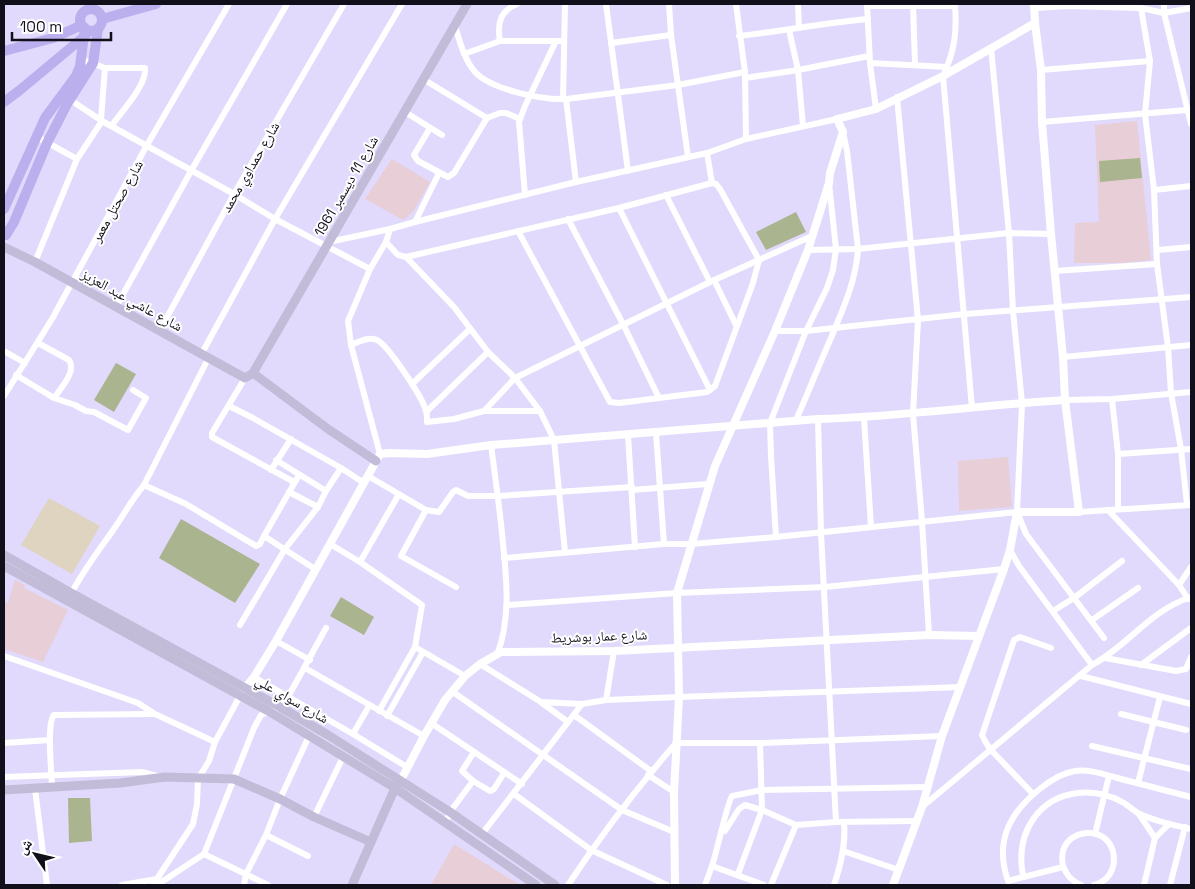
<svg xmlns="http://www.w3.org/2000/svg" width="1195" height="889" font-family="'Space Grotesk','Noto Naskh Arabic',sans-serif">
	<rect width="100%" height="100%" fill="#e1dafc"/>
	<g fill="#e7ced7">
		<polygon points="1137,121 1151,260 1122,263 1074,263 1075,223 1099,222 1095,125"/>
		<polygon points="392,159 430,182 413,212 403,220 365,199"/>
		<polygon points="1008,457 1012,507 959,511 958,461"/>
		<polygon points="15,580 25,585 24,588 68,610 43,662 4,649 4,607 5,602 8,603"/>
		<polygon points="454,844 520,885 431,885"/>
	</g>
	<polygon fill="#dfd4c0" points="49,498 100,526 72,574 21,545"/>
	<g fill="#aab48f">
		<polygon points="1140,158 1142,178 1100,182 1099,161"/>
		<polygon points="796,212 806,232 766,250 756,232"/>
		<polygon points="116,363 136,374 114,412 94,400"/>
		<polygon points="181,519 260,564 235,603 159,558"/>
		<polygon points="341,597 374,617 364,635 330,616"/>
		<polygon points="68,798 90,798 92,841 69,843"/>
	</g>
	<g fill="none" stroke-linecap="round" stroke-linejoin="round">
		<g stroke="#fff" stroke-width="6">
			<polyline points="606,4 628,171"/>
			<polyline points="669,4 671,35 688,157"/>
			<polyline points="736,4 745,72 746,139"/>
			<polyline points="798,4 799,28"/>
			<polyline points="867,4 870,63 876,109"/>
			<polyline points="913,4 915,64"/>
			<path d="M955,4c2,28 0,46 -12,72l29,332"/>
			<polyline points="1164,4 1164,13 1191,124"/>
			<polyline points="867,6 955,6"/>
			<polyline points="1035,8 1067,6 1141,8 1164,13 1191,8"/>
			<polyline points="1141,8 1150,61 1145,114 1154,190 1157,264 1168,347 1171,393 1181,449 1187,505"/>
			<path d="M455,26c5,16 9,33 20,46 17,18 67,28 91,27l112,-14 67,-13"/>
			<polyline points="789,30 798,70 803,126"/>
			<path d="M739,36c43,-5 85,-13 128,-17"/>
			<path d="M500,41c-3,-18 0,-30 17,-37"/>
			<polyline points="611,43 671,35"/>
			<polyline points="991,48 1009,233 1013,311 1022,403 1017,512 1026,534 1104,638"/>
			<polyline points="464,54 500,41 563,41"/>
			<path d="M81,59l24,9h40c2,17 -23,43 -33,57"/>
			<polyline points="870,63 947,67"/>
			<polyline points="1041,70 1150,61"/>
			<polyline points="745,78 798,70 869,56"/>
			<polyline points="423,79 487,118"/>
			<polyline points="897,97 918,320 913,414 922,521 929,635"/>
			<polyline points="69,99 102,121 234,194 275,219 370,269"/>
			<polyline points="563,99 565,4"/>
			<polyline points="566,99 576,182"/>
			<polyline points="405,112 442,135"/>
			<polyline points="101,119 105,68"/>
			<polyline points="1042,122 1187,110"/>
			<polyline points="430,128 414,155 418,161 448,177 454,173 487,118 500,113 506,113 520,119"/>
			<polyline points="37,137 77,159"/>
			<polyline points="1154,190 1191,186"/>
			<polyline points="525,195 519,122 525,106 556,41"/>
			<polyline points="666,195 710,282"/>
			<polyline points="619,208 710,390"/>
			<polyline points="568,219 623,324 659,398"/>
			<polyline points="415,222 439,173"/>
			<polyline points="390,229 386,242 398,255 406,257 454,307 488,352 515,378 540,411 554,440 565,552"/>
			<polyline points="518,231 610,402 619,403 707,392 715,386 753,283 759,260 720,189 716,184 712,183 707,153"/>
			<polyline points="329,242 390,229 415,222 576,182 707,153 746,139 837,119"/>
			<polyline points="808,250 858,249 1009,233 1051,234"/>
			<polyline points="1158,250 1191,247"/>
			<polyline points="406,257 619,208 712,183"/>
			<polyline points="35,262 77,159 102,121"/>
			<polyline points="1055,271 1157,264"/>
			<polyline points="714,280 736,325"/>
			<polyline points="116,307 191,171 287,4"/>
			<polyline points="775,331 806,331 965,314 1191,297"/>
			<polyline points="159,332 234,194 344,4"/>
			<path d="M38,343l31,17c8,11 -8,28 -15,38"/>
			<path d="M351,345c7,-3 18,-9 26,-5 11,5 46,58 49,71 1,3 1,8 1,11l27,-3 30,-8 31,-33 195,-96 102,-46"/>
			<polyline points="4,351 25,363"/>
			<polyline points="201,355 275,219 402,4"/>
			<polyline points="1063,357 1191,345"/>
			<polyline points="16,375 54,398 75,405 86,411 94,412 128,430 146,398 133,390"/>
			<polyline points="245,378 212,433 212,437 294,482"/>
			<polyline points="412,384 470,329"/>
			<polyline points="4,396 52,319 147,145 229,4"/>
			<polyline points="1112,399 1118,454 1118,509"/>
			<polyline points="1065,400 1112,399 1191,392"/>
			<polyline points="229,406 253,418 341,468 326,491 318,507 285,549 240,625"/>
			<polyline points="427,411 488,352"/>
			<polyline points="484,411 540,411"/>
			<polyline points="864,418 871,527"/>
			<polyline points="818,419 821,533 836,822"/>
			<path d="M796,420c12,-27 23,-55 35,-82 12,-29 25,-57 27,-89l-11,-98 -4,-19"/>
			<polyline points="656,433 664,544"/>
			<polyline points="628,435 635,547"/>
			<path d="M491,445c4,30 8,59 11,88 4,41 10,83 -5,122"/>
			<polyline points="380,454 351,345 348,321 370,269 386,242"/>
			<polyline points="1118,454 1191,449"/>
			<polyline points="276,460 326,491"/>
			<polyline points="341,468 364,483"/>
			<polyline points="271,470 291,439"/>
			<polyline points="299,475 264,536 315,569"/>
			<polyline points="368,476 426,510 401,556 456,587"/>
			<polyline points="144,485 186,504 256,546 260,544 264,536"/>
			<polyline points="632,490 708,484"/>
			<polyline points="289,492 318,507"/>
			<polyline points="426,510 439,512 453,492 456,490 468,496 498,496 632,487"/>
			<polyline points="1108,510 1179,585 1191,567"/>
			<polyline points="1079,512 1190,505"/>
			<polyline points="776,537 771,456 770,423 806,331 827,288 833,270 836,249 829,183"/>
			<polyline points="330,544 360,562 422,605 415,647 465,676"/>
			<polyline points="1010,550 1019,566 1092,665"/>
			<polyline points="504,558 664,544 691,544 776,537 1017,512"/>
			<polyline points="360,562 399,494"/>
			<polyline points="1179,585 1188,599"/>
			<path d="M70,596c13,-26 31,-48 48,-73 8,-13 16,-26 26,-38l64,-126"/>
			<polyline points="507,605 677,593 825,587 1004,569"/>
			<polyline points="1053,611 1074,598 1122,561"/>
			<polyline points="1092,620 1138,588"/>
			<polyline points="276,641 310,660"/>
			<polyline points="4,656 138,703 155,714 215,742"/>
			<polyline points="1105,658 1176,671 1186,669 1191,657"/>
			<polyline points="480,664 541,702 582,704 606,700 679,697 961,687"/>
			<polyline points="1141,665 1191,628"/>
			<polyline points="305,668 424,736"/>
			<polyline points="1081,676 1191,704"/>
			<polyline points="254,677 353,734 407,767"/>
			<polyline points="453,692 622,810 674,832"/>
			<polyline points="606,700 614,651"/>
			<polyline points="542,703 568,722"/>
			<polyline points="379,711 415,647"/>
			<polyline points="1121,714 1186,730"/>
			<polyline points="574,715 651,771"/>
			<polyline points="387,716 423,652"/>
			<polyline points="431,723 522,784"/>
			<polyline points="353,734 369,706"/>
			<polyline points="4,743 50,740"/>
			<polyline points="1092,746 1191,769"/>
			<polyline points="648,775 674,792"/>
			<polyline points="4,777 142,772 157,776"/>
			<polyline points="473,781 462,771 474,752"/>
			<polyline points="1138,783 1160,697"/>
			<path d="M52,788c0,-14 -6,-64 2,-73l99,-1"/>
			<polyline points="35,789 47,885"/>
			<polyline points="514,794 591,850 667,885"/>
			<polyline points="1033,794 991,750 986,743 982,735 1014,640 1020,637 1051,648"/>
			<path d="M922,807l170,-142c37,-20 57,-54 99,-68"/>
			<polyline points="1139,814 1155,838"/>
			<polyline points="314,817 343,757"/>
			<polyline points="446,822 450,812 473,781 490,791 494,789 504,773"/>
			<polyline points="725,831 739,809 745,805 762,810 796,825 836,822 916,821"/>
			<polyline points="482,834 582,704"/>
			<polyline points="1095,834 1109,776"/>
			<polyline points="266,835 308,856"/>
			<polyline points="843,851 899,870"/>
			<polyline points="204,854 268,885"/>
			<path d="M1063,867l-55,14c-14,-40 2,-69 33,-93 10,-8 21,-15 34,-17 15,-2 31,4 46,8 23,6 47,12 70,18"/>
			<polyline points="738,874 762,810 760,743"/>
			<path d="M1023,876c-4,-21 -2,-40 11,-58 21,-29 61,-32 90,-15 5,3 10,8 16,11 16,8 34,11 51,15"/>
			<polyline points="122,885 157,879"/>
			<polyline points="153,885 193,824 197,804 198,779 209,761 215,742 242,692"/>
			<polyline points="157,885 204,854 254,728 261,715 280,707 288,697 326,628"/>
			<polyline points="244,885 246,874 266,835 280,799 309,736"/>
			<path d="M568,885c33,-50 69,-97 108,-142h84l182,-7"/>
			<polyline points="705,885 712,866"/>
			<path d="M764,885l-52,-19c4,-11 16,-66 20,-70l30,-6 166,-3"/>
			<polyline points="771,885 796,825"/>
			<path d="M834,885c7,-21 12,-41 10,-63"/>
			<path d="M1081,885c-27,-11 -25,-50 6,-52 32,-2 37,45 7,52"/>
			<polyline points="1144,885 1155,838 1169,824"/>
			<polyline points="1170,885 1185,827"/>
		</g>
		<g stroke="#fff" stroke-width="8">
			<path d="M245,688l9,-11 22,-36 104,-187 9,-1 38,1 64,-9 327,-26c82,-2 164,-14 247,-19"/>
			<polyline points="401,780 424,736 445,700 465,676 480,664 501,652 614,651 929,635 979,636"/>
			<polyline points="675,885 674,792 679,697 677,593 715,466 775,331 808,250 829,183 830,173 843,132 837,119 876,109 943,76 1035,23"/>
			<polyline points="893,885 922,807 942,736 1004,569 1010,550 1017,512 1079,512 1065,400 1063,357 1051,234 1042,122 1041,70 1035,23 1034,4"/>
		</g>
		<g stroke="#c2bcd8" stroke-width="9">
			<polyline points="4,247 35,262 245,378 253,373 467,4"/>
			<polyline points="253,373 328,429 376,461"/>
			<polyline points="4,555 71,593 280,707 328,735 450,812 555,885"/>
			<polyline points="4,566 270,712 395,788 536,885"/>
			<polyline points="4,790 120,783 165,777 234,779 280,799 314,817 371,842"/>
			<polyline points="352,885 395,788 399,783"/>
		</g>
		<g stroke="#bcafee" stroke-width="10">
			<circle cx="91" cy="20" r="11"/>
			<polyline points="102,19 156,4"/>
			<polyline points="4,51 53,38 82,25"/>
			<polyline points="4,102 20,90 86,35"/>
			<polyline points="4,209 45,118 76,76 80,66 85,28"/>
			<polyline points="4,232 6,235 14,222 47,143 67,104 93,63 98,29"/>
		</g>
	</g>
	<g text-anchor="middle" stroke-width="4" stroke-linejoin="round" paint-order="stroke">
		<g font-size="14" fill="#110f1a" stroke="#fff">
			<text transform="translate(250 167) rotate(-60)" y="5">شارع حمداوي محمد</text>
			<text transform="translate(346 186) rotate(-60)" y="5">شارع 11 ديسمبر 1961</text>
			<text transform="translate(117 201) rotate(-61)" y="5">شارع صحتل معمر</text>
			<text transform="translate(132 300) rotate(29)" y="5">شارع عاشي عبد العزيز</text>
			<text transform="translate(599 636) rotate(-2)" y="5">شارع عمار بوشريط</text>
			<text transform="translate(292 699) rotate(30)" y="5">شارع سواي علي</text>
		</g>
	</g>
	<rect width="1195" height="889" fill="none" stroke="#110f1a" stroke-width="10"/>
	<g transform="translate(35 854) rotate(305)" stroke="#ffffff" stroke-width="4" paint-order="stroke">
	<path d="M0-4L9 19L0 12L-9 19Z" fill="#110f1a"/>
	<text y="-8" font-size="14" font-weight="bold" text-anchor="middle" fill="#110f1a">ش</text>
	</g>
	<path d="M12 32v8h99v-8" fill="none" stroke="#110f1a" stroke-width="2.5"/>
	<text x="20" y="32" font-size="15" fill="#110f1a" stroke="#ffffff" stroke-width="4" paint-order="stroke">100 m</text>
</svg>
